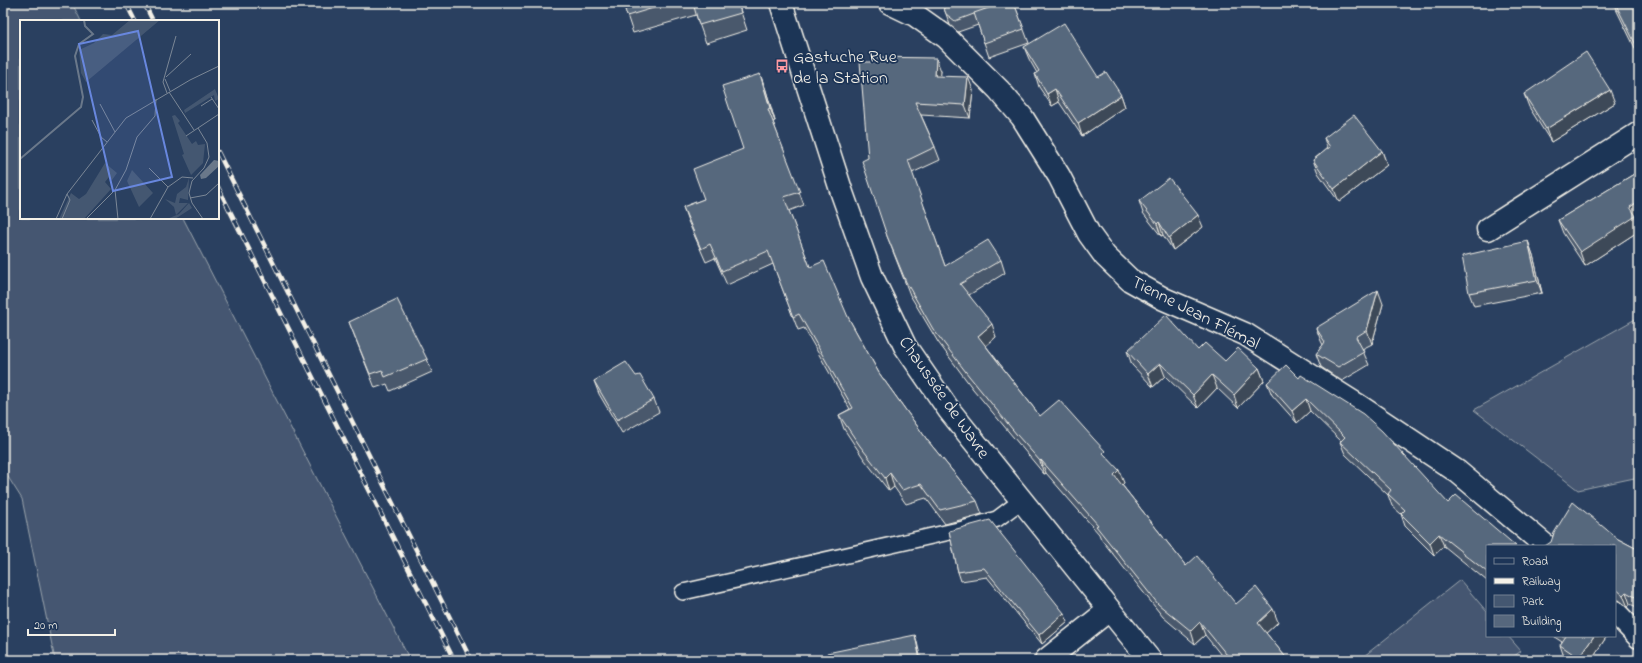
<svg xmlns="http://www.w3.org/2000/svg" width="1642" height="663" font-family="'Indie Flower',sans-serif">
	<rect width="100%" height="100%" fill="#2a4060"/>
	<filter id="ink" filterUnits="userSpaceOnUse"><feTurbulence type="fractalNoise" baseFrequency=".025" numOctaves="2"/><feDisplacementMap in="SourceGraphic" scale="8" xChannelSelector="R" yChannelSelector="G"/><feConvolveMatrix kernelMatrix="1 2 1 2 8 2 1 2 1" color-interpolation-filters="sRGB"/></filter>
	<g filter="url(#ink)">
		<g fill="#445771" stroke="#9ca4ac">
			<polygon points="3,3 72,3 81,21 21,21 21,218 183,218 410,660 55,660 22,499 3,469"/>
			<polygon points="1639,317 1639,477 1578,490 1474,410"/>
			<polygon points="1460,580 1487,612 1487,636 1508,636 1521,651 1509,660 1359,660"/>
		</g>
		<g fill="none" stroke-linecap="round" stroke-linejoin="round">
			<g stroke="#f4f1e8" stroke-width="18">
				<polyline id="service" points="683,592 963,529 997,519 1021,501"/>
			</g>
			<g stroke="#f4f1e8" stroke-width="25">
				<g id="minor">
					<polyline points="890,3 915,15 946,37 999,90 1022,117 1059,176 1089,234 1105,256 1130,280 1164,299 1245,334 1356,404 1458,472 1546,546"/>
					<polyline points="1488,229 1639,133"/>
					<polyline points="1615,612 1639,637"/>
					<polyline points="1046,660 1109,610"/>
				</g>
			</g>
			<g stroke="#f4f1e8" stroke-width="25">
				<polyline id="secondary" points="781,3 842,193 872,277 905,346 949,410 1150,660"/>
			</g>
			<use href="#service" stroke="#1d3557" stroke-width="15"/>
			<use href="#minor" stroke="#1d3557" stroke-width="22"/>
			<use href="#secondary" stroke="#1d3557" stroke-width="22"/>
			<g stroke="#f4f1e8" stroke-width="4.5">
				<g id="rail">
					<polyline points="126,3 135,21"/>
					<polyline points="144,3 153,21"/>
					<polyline points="218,152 471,660"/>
					<polyline points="218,187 454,660"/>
				</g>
			</g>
			<use href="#rail" stroke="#1d3557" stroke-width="3" stroke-dasharray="9" stroke-linecap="butt"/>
		</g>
		<g fill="#4a596c" stroke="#f4f1e8">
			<polygon points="623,3 738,3 747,30 706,43 696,15 633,33"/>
			<polygon points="942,3 990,8 1014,3 1029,43 989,57 978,25 958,32 950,25"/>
			<polygon points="1613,3 1639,3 1639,56"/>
			<polygon points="1024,47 1098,77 1121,95 1125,107 1082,136 1059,102 1052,106 1039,87 1035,74 1037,73 1029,59"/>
			<polygon points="941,71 940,76 973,90 970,118 921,115 935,147 940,160 912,173 945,266 1001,260 1005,273 969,295 996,337 986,346 1040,416 1107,457 1124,483 1122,485 1186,566 1236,604 1278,622 1266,633 1288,660 1225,660 1205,635 1195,644 1163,617 1101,539 1099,534 1046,473 1044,474 973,389 938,342 910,295 887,236 868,158"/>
			<polygon points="765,87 775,121 773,122 804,205 789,211 810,267 848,317 879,373 928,441 977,501 982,514 945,524 926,498 906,504 894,487 889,491 864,459 844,429 839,415 850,409 804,328 798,330 773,264 727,285 715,258 706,262 688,221 683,207 704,199 743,149"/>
			<polygon points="1524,94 1615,103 1551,142 1529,107"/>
			<polygon points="1324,138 1382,151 1387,165 1339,202 1318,173 1313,160 1327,148"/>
			<polygon points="1639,171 1639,218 1637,219 1639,224 1639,231 1585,266 1563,233 1558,220"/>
			<polygon points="1139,201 1203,227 1173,250 1163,235 1161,236 1143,213"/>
			<polygon points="1528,241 1533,255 1542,293 1474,306 1469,293"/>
			<polygon points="1383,304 1372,344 1362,349 1369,365 1342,381 1321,367 1316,354 1323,345 1321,341 1316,328"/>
			<polygon points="349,322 427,359 432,372 390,391 387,384 375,388"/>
			<polygon points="1198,350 1225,361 1259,368 1264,381 1238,408 1217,388 1198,408 1165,376 1153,387 1132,365 1127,351"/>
			<polygon points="1299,378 1487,546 1487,581 1444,546 1434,555 1405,526 1401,514 1392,506 1388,495 1345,454 1340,442 1341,441 1310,411 1297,423 1272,395 1267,383"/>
			<polygon points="594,381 654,399 659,412 622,433 599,394"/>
			<polygon points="949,531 1068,622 1042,644 987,577 961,581 958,572"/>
			<polygon points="1618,539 1639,550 1639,608 1630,604 1628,607 1619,600 1615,600 1615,546"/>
			<polygon points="1553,636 1607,636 1591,660 1568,660 1564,657 1560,645 1562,642"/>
		</g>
		<g fill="#3c4858" stroke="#f4f1e8">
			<polygon points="936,58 941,71 940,88 935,76"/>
			<polygon points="760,74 765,87 775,121 770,108"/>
			<polygon points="968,77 973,90 970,118 965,105"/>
			<polygon points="1055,89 1059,102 1052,106 1047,94"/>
			<polygon points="1610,90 1615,103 1551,142 1546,129"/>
			<polygon points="1121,95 1125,107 1082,136 1078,123"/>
			<polygon points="1382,151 1387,165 1339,202 1334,189"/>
			<polygon points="1639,201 1639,218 1637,219 1639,224 1639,231 1585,266 1580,252 1630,207"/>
			<polygon points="1198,215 1203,227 1173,250 1169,238"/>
			<polygon points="1159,222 1163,235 1161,236 1157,224"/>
			<polygon points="1528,241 1533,255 1542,293 1537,280"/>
			<polygon points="1378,290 1383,304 1372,344 1367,330"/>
			<polygon points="992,324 996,337 983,348 978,336"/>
			<polygon points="1160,363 1165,376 1153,387 1148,374"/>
			<polygon points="1259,368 1264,381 1238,408 1234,395"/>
			<polygon points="1212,375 1217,388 1198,408 1193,395"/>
			<polygon points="1306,399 1310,411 1297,423 1292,411"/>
			<polygon points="1041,460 1046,473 1044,474 1040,461"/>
			<polygon points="1119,470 1124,483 1119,488 1114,475"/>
			<polygon points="890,473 894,487 889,491 885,478"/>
			<polygon points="1439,534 1444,546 1434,555 1430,543"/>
			<polygon points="1626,592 1630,604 1628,607 1623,595"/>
			<polygon points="1273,609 1278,622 1263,636 1258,623"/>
			<polygon points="1064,613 1068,622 1042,644 1039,635"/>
			<polygon points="1200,622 1205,635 1195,644 1191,631"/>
			<polygon points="915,635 917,642 921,660 920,660"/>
			<polygon points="1594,636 1607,636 1591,660 1580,660 1579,658"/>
		</g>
		<g fill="#56677d" stroke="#f4f1e8">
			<polygon points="623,3 670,3 627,16"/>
			<polygon points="693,3 738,3 741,13 699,25"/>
			<polygon points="942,3 988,3 990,8 955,21 946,14"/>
			<polygon points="1003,3 1014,3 1024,29 984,43 974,13"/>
			<polygon points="1615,3 1639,3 1639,49 1638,49"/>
			<polygon points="1064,23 1098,77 1106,72 1121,95 1078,123 1055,89 1047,94 1035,74 1039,71 1024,47"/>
			<polygon points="1586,52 1610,90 1546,129 1524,94"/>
			<polygon points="873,57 936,58 935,76 968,77 965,105 915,102 935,147 908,160 945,266 988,240 1001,260 960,284 992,324 978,336 1040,416 1059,400 1093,438 1105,451 1103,453 1119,470 1114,475 1186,566 1197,556 1236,604 1256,587 1273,609 1258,623 1288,660 1231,660 1200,622 1191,631 1158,604 1096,526 1098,525 1041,460 1040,461 1017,435 969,376 933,329 906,282 887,236 862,161 868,158 860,62 873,62"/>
			<polygon points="760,74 770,108 768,109 800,192 784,197 810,267 824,261 848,317 879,373 928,441 977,501 940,510 921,484 902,490 890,473 885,478 860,446 839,415 853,408 799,314 793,317 768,251 722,271 710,244 701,249 683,207 704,199 693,169 743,149 722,86"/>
			<polygon points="1354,115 1382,151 1334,189 1313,160 1330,147 1324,138"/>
			<polygon points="1639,171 1639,201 1630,207 1636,216 1580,252 1558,220"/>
			<polygon points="1169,178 1198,215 1169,238 1159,222 1157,224 1139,201"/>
			<polygon points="1528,241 1537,280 1469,293 1462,256"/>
			<polygon points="1378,290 1367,330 1356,337 1364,352 1338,367 1316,354 1325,342 1316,328"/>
			<polygon points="397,299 427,359 385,377 382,370 370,374 349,322"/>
			<polygon points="1166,315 1198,350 1205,343 1225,361 1238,348 1259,368 1234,395 1212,375 1193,395 1160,363 1148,374 1127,351"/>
			<polygon points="626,362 636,376 640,375 654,399 617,420 594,381"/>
			<polygon points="1286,365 1299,378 1301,375 1363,414 1382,431 1448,503 1456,495 1516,546 1487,546 1487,572 1439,534 1430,543 1401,514 1405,510 1388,494 1391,490 1340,442 1345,437 1306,399 1292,411 1267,383"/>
			<polygon points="1573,502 1618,539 1639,550 1639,599 1626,592 1623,595 1615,588 1615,546 1545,546 1551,542 1554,533"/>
			<polygon points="990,520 1064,613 1039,635 984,568 958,572 949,531"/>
			<polygon points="1532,544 1534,546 1530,546"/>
			<polygon points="915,635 920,660 829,660 827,653"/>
			<polygon points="1565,636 1594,636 1579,658 1560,645 1566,636"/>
		</g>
	</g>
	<defs>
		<g id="bus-bare" transform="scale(1.08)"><path d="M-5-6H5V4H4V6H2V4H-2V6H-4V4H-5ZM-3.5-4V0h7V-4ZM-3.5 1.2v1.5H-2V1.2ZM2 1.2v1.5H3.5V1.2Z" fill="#ff9aa2" stroke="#1d3557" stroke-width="2.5" paint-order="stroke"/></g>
	</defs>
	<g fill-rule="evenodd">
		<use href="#bus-bare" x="782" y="66"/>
	</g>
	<g text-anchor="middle" stroke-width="3.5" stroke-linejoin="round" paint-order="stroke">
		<g font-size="18" fill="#f4f1e8" stroke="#1d3557" text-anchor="start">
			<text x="793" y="62">Gastuche Rue<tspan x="793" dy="21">de la Station</tspan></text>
		</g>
		<g font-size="18" fill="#f4f1e8" stroke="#1d3557">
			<text transform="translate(1196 312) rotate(27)" y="6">Tienne Jean Flémal</text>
			<text transform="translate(945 397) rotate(55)" y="6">Chaussée de Wavre</text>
		</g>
	</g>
	<g transform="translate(20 20)">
		<rect width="199" height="199" fill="#2a4060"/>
		<path d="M110,0h30l-74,62 -5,-9 -2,-23 15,-7 9,-9 9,1zM195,69l4,10 -4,2 -1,-6 -29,18 -1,-3zM155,95l5,6 -2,2 14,21 4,-3 2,4 7,-1 -2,19 -12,12 -9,-20 2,-1 -12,-38zM85,143l12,10 -5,7 -3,-3 -4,5 6,7 -27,30h-25l12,-26 8,6 7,-5zM112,150l21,23 -14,14 -12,-26zM169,158l-1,22 -8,-2 -1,5h9l-12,12 -2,-8 -9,-8 10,4 2,-9 9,-7zM169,183l3,5 -17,11h-8l12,-5z" fill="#445771"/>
		<path d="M194,140l5,1v5l-13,12 -5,1 -1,-4z" fill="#6a788a"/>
		<path fill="none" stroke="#6a788a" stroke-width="2" d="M0,139l61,-52 2,-10 -8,-41 4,-12 14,-10 -8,-8 -1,-6"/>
		<path fill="none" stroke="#7b8796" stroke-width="1" d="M146,57l25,-23M145,59l5,12M149,72l25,38M147,73l-4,-11 13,-46M191,77l8,12M80,84l15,28M181,86l11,-7M72,100l9,17 6,5M178,108l9,15 2,14 -5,11 -12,13 -3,12 3,10 11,16M166,116l33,-22M129,148l19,19M170,178l16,-3 13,-12M36,199l11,-25 59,-76 64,-38 29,-14M42,199l8,-19 -3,-6M66,199l29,-29M98,199l-3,-29 11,-20 11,-33 18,-21 1,-17M130,199l18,-32 14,-10 11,1"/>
		<path fill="#6887de" fill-opacity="0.15" stroke="#6887de" stroke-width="2" d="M118,11l34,146 -59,14 -34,-147z"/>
		<rect width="199" height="199" fill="none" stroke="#f4f1e8" stroke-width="2"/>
	</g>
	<rect width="1642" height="663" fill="none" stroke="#1d3557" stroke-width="16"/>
	<rect x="8" y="8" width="1626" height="647" fill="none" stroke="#f4f1e8" stroke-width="1.5" filter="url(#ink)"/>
	<rect x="1486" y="545" width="130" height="92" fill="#1d3557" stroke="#738091"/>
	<rect x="1494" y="558" width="20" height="6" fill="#1d3557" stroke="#738091"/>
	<text x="1522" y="565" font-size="12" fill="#f4f1e8">Road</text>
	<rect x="1494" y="578" width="20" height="6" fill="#f4f1e8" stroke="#738091"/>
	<text x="1522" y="585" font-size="12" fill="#f4f1e8">Railway</text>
	<rect x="1494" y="595" width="20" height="12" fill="#445771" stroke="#738091"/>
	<text x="1522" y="605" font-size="12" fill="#f4f1e8">Park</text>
	<rect x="1494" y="615" width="20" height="12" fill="#56677d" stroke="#738091"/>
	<text x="1522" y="625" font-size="12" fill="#f4f1e8">Building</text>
	<path d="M28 629v6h87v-6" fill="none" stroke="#f4f1e8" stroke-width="2"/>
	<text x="34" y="629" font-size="12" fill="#f4f1e8" stroke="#1d3557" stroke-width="3" paint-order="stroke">20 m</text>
</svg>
